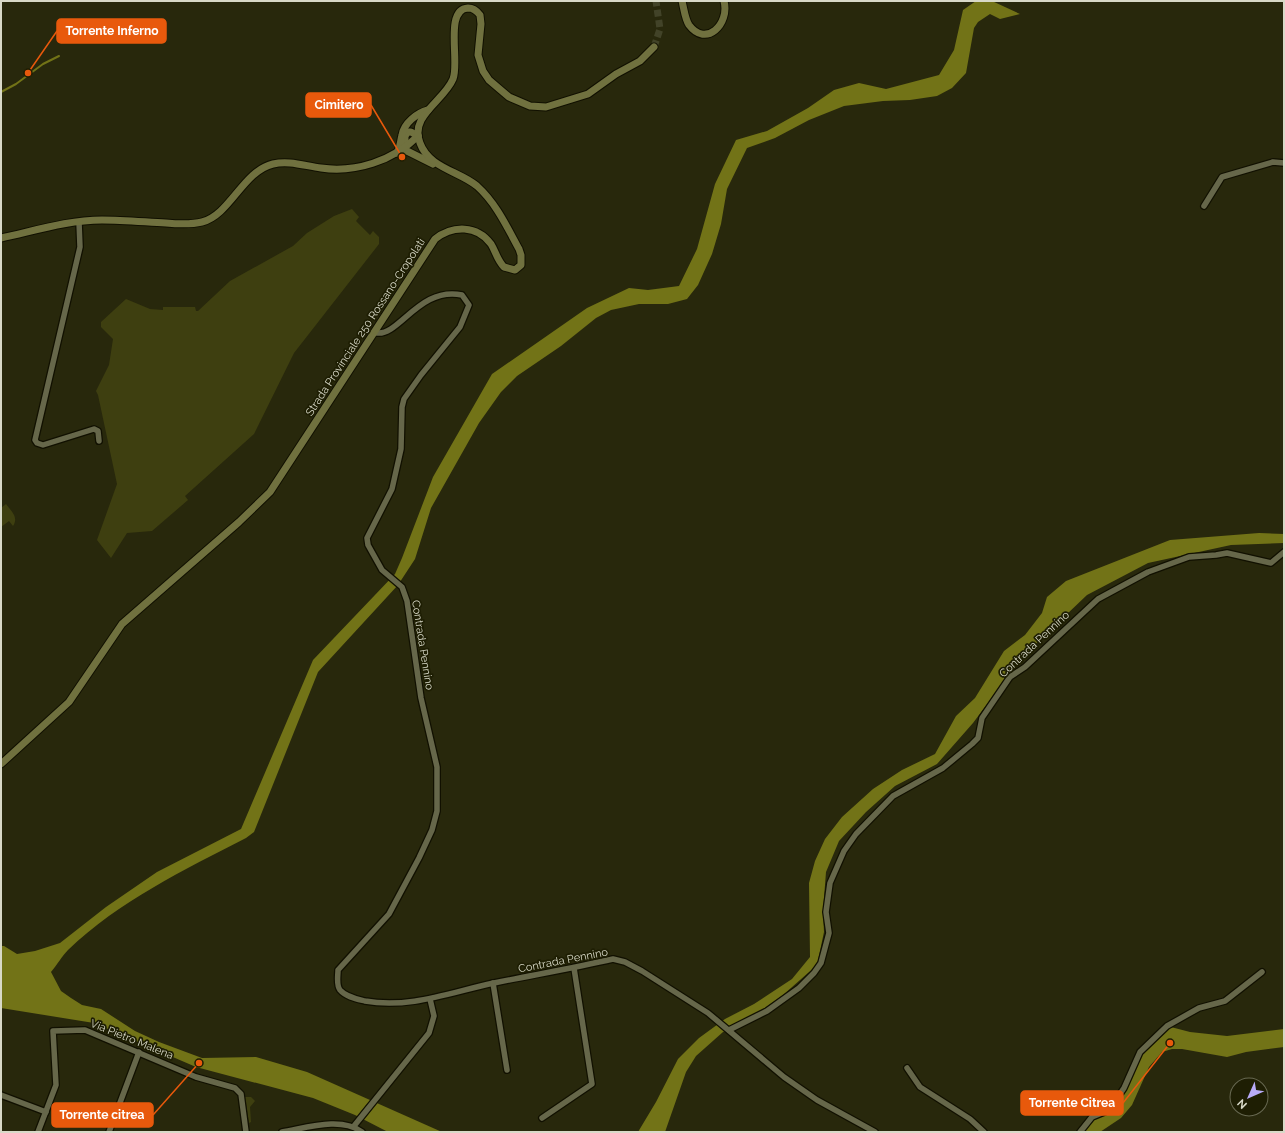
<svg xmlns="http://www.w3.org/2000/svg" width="1285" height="1133" font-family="Raleway,sans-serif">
	<rect width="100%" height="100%" fill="#28280c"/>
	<g fill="#3e3f10">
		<polygon points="352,209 359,217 356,221 370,235 373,231 379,237 379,244 294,353 254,434 185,496 188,500 152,531 127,533 111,558 97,540 117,484 98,395 96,391 109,365 113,339 101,327 101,322 126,299 150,309 163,310 163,307 195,307 196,311 198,311 230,281 293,246 307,233 334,216"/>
		<path d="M6,504c5,7 13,13 7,22l-4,-5 -8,6v-19z"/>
		<polygon points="245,1097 251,1097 255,1101 250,1107 251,1122 249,1123"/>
	</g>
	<g fill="#727317">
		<path d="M976,1h16l28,13 -20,5 -10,-5 -12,8 -4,6 -8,45 -14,15 -15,8 -27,4 -27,1 -39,5 -35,14 -34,18 -28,10 -20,41 -6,35 -9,30 -14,31 -11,14 -19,5h-29l-28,6 -15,8 -35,28 -44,30 -16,16 -22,31 -48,85 -16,51 -17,26 -80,87 -64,160 -8,6c-62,32 -127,63 -178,112 -6,6 -11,15 -17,22l10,19 10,7 11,7 19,4 34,22 24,11 43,16 54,-1 51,15 135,60h-54l-33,-17 -42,-17 -117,-31 -102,-44 -93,-15v-62h3l13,8 18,-3 25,-8 46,-36 51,-35 84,-43 72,-169 82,-86 7,-16 31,-81 59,-103 95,-66 42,-20 19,2 31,-4 18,-37 18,-65 21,-44 31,-9 41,-23 26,-18 25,-7 27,6 53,-14 15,-25 9,-40z"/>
		<polygon points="1259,533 1284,534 1284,543 1231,545 1148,563 1087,595 1023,656 973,723 937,764 895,786 866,812 839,841 826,872 823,911 824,932 817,965 783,995 762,1010 723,1032 696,1056 686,1072 665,1132 638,1132 656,1102 678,1059 699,1038 725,1019 754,1004 792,979 810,957 809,883 815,861 825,839 842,817 873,789 902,770 935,754 956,716 975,698 1004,651 1025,635 1042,613 1047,597 1066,581 1170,540"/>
		<polygon points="1167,1026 1190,1032 1227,1036 1284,1029 1284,1047 1246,1052 1227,1057 1182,1049 1172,1049 1162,1052 1149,1067 1132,1105 1121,1118 1100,1132 1080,1132 1092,1117 1109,1110 1124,1088 1140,1052"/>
	</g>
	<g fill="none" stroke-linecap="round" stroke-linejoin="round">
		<polyline stroke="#727317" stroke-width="2" points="1,92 16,84 43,64 59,56"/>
		<polyline stroke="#424328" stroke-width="7" stroke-dasharray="7 3.5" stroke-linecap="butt" points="654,47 660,29 656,1"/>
		<g stroke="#111000" stroke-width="8">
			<g id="street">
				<polyline points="1204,206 1222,177 1273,162 1284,163"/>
				<polyline points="79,222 80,247 35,440 37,443 43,445 94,429 98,431 99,441"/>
				<path d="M377,333c22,3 43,-47 85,-38l7,10 -9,22 -39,48 -17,24 -2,8 -1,42 -9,40 -25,49 1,7 14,25 20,17 5,14 14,97 16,69v44l-5,19 -13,28 -30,56 -51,56c0,6 -2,15 2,20 6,7 17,9 25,11 45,8 86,-9 129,-18 39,-8 80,-15 119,-24l12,3 17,9 66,42 76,64 33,23 58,32"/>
				<polyline points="493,983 507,1070"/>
				<polyline points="729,1030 767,1011 799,988 814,973 821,963 829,933 826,912 830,883 844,851 856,834 893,796 943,768 972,744 978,738 982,718 1010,677 1025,667 1098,599 1148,572 1189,557 1216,555 1227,553 1271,563 1284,552"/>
				<polyline points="907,1068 920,1087 970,1119 984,1132"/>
				<polyline points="1,1095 46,1112"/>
				<polyline points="542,1118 592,1084 574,968"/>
				<polyline points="354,1126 429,1033 434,1016 430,999"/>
				<polyline points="38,1132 56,1085 53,1031 85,1030 196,1077 235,1088 241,1094 246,1132"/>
				<polyline points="109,1132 139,1052"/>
				<path d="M282,1132c24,-4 59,-16 80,0"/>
				<polyline points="1080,1132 1092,1117 1109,1110 1124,1088 1140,1052 1167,1026 1199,1008 1225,1001 1262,972"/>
			</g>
		</g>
		<g stroke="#111000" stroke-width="9">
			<g id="secondary">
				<path d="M682,1c2,8 3,18 7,24 17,23 41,-1 35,-24"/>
				<polyline points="405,141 405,136 408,132 411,132 418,136"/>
				<polyline points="401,152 407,151 433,164"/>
				<path d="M397,153c4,-7 3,-11 5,-18 2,-12 15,-22 26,-25"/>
				<path d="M1,238c33,-7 67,-18 101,-18 21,0 43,2 64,3 11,1 24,2 36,-1 28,-7 41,-51 71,-58 16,-4 32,2 48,4 34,5 72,-7 97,-32"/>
				<path d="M1,764l68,-62 53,-78 117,-102 31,-30 165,-253c18,-14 42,-14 56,5 5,8 6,16 13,23l11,3 6,-5v-10l-2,-6c-12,-22 -23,-46 -42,-63 -18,-15 -48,-18 -57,-43 -11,-27 24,-42 33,-64 7,-16 -9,-70 15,-71 5,0 9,3 12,7l1,9 -3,31 5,16 6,9 20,17 21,9 16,1 42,-13 28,-20 24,-13 14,-14"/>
			</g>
		</g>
		<use href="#street" stroke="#66674a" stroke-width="5.5"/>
		<use href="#secondary" stroke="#70713f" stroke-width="7"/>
	</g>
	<g text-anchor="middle" stroke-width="3.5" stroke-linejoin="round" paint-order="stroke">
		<g font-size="11" fill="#d8d9c8" stroke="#1e1e03">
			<text transform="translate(365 327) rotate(-57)" y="4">Strada Provinciale 250 Rossano-Cropolati</text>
			<text transform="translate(1034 644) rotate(-43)" y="4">Contrada Pennino</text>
			<text transform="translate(423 645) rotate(81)" y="4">Contrada Pennino</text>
			<text transform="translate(563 960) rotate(-11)" y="4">Contrada Pennino</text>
			<text transform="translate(132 1039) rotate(22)" y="4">Via Pietro Malena</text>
		</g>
	</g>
	<path fill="none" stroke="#e8590c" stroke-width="1.5" d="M28 73L57 31M402 157L371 105M1170 1043L1123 1103M199 1063L153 1115"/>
	<g fill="#e8590c" stroke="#1e1e03" stroke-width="1.5">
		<circle cx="28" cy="73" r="4"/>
		<circle cx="402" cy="157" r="4"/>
		<circle cx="1170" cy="1043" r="4"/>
		<circle cx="199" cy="1063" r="4"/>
	</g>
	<g fill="#e8590c" stroke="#e8590c" stroke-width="1.5">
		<rect x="57" y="19" width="109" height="24" rx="4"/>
		<rect x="306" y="93" width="65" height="24" rx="4"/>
		<rect x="1021" y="1091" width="102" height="24" rx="4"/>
		<rect x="52" y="1103" width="101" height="24" rx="4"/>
	</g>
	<g font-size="12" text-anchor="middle" font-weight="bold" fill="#fff">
		<text x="112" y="35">Torrente Inferno</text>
		<text x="339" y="109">Cimitero</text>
		<text x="1072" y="1107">Torrente Citrea</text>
		<text x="102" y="1119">Torrente citrea</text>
	</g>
	<rect width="1285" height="1133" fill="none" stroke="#d8d9c8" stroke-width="4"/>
	<g transform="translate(1249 1097) rotate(225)"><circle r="19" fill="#1e1e03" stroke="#686952"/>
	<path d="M0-3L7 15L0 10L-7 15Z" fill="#b8abf7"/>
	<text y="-6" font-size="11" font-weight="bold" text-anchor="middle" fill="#d8d9c8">N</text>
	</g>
</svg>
